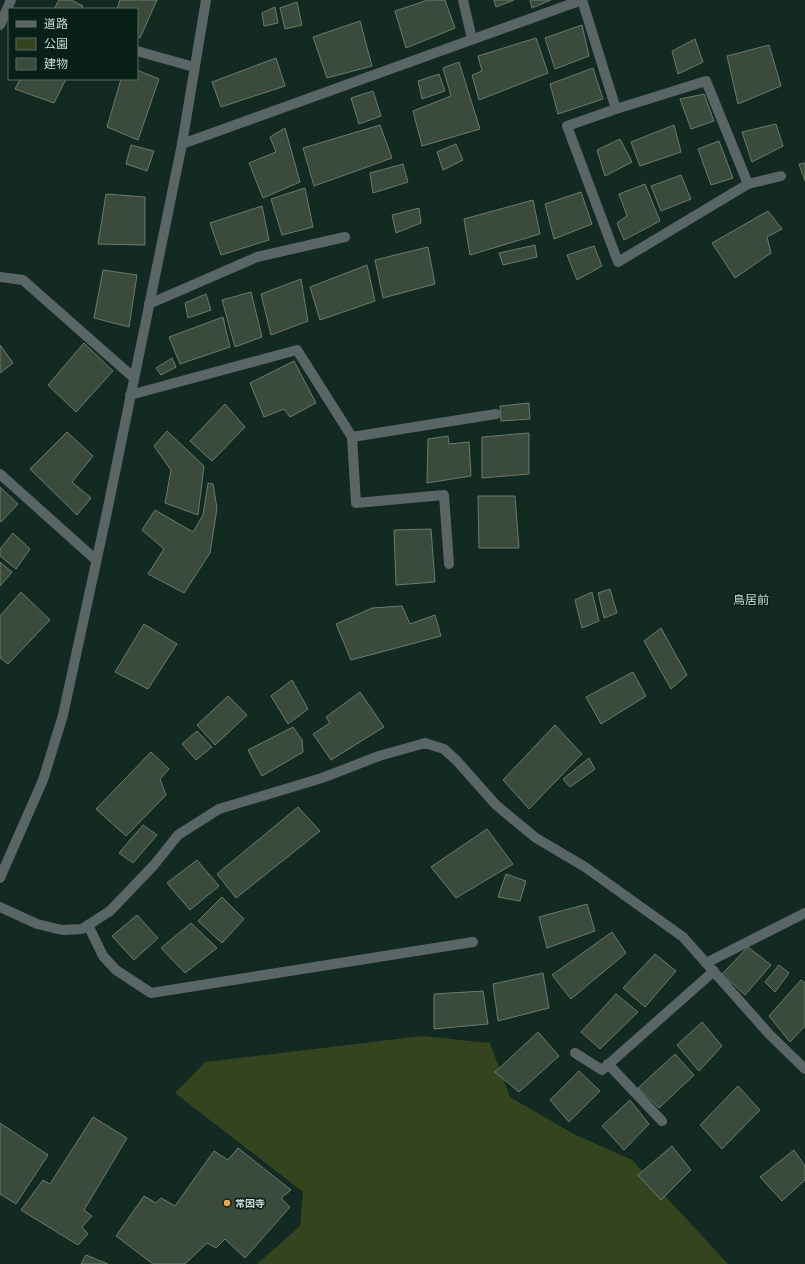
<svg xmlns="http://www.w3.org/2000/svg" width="805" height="1264" font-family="'Nunito Sans','Noto Sans JP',sans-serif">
	<rect width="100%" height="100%" fill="#132a22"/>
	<polygon fill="#33441e" points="422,1036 490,1043 510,1097 574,1134 632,1160 728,1264 257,1264 300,1226 303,1192 175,1093 205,1062"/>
	<g fill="#3a4b3d" stroke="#697c6c">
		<polygon points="59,0 71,0 83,6 82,9 54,9"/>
		<polygon points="120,0 157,0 140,38 137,36 137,9 117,9"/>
		<polygon points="428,0 445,0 455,28 406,48 395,11"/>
		<polygon points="494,0 514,0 496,7"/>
		<polygon points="530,0 551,0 532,8"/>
		<polygon points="297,2 302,25 285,29 280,8"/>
		<polygon points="275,7 278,23 264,26 262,13"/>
		<polygon points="360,21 372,66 327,78 313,37"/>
		<polygon points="582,25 589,56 555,69 545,38"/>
		<polygon points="536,38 548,73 479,100 472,75 482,71 478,56"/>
		<polygon points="695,39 703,62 678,74 672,51"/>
		<polygon points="769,45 781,86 738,104 727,56"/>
		<polygon points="276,58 285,86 221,107 212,82"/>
		<polygon points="459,62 480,129 422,146 413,111 451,96 443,68"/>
		<polygon points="593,68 603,99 558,114 550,84"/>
		<polygon points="137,70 159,79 138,140 107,127 121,79 137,79"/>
		<polygon points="439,74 445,91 422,99 418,81"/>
		<polygon points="20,79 66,79 54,103 15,89"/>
		<polygon points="373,91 381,116 359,124 351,98"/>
		<polygon points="704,94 714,121 691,129 680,99"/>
		<polygon points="776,124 783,146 752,162 742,132"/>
		<polygon points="380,125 392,158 314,186 303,148"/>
		<polygon points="674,125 681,152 640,166 631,142"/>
		<polygon points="285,128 300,182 263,198 249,163 276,152 270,137"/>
		<polygon points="620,139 632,162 605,176 597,150"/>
		<polygon points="719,141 733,178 711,185 698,149"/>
		<polygon points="456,144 463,160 443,170 437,152"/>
		<polygon points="131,145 154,151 147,171 126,164"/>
		<polygon points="805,163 805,181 799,164"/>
		<polygon points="403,164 408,182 373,193 370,173"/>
		<polygon points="681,175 691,199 661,211 651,186"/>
		<polygon points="645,184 660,221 624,240 617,223 627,216 619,194"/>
		<polygon points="305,188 313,227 282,235 271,199"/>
		<polygon points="581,192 592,224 554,239 545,204"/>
		<polygon points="106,194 145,197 145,245 98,244"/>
		<polygon points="533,200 540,234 470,255 464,219"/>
		<polygon points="262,206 269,240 221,255 210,223"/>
		<polygon points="419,208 421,223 396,233 392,215"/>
		<polygon points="768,211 782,229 767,237 771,253 735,278 712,243"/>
		<polygon points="535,245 537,257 503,265 499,253"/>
		<polygon points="594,246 602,266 577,280 567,255"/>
		<polygon points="428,247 435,284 383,298 375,260"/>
		<polygon points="367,265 375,301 320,320 310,287"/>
		<polygon points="103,270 137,275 129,327 94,318"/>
		<polygon points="301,279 308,321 271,335 261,294"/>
		<polygon points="251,292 262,337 235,347 222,300"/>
		<polygon points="206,294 211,310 188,318 185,303"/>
		<polygon points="223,317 230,347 180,364 169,337"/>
		<polygon points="84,343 113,371 76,412 48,385"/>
		<polygon points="0,345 13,363 0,373"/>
		<polygon points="172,358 176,367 161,375 156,368"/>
		<polygon points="294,361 316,403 290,417 284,409 264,417 250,383"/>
		<polygon points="529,403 530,419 501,421 500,406"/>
		<polygon points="225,404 245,427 212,461 190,441"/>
		<polygon points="167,431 204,466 198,515 165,503 171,470 154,446"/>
		<polygon points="67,432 93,456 72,482 91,498 77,515 30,469"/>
		<polygon points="529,433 529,474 482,478 482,437"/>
		<polygon points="448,436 449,444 469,442 471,476 427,483 428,439"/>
		<polygon points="208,483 213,484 217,508 210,553 184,593 148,574 164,549 142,530 155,510 193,532 203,515"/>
		<polygon points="0,487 18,504 1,522 0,521"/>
		<polygon points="478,496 515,496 519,548 479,548"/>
		<polygon points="431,529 435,582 396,585 394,530"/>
		<polygon points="13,533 30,549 16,569 0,556 0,549"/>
		<polygon points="0,562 12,572 0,586"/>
		<polygon points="610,589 617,613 604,618 598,593"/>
		<polygon points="21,592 50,620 8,664 0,658 0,616"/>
		<polygon points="592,592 599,621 582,628 575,600"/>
		<polygon points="402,606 410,624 435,615 441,636 351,660 336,624 372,608"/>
		<polygon points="144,624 177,644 148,689 115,672"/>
		<polygon points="661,628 687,675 671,689 644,641"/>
		<polygon points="633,672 646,696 601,724 586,697"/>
		<polygon points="292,680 308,709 288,724 271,696"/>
		<polygon points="360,692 384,727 331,760 313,734 330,723 326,717"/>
		<polygon points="228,696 247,715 215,745 197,725"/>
		<polygon points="555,725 582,754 529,809 503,780"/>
		<polygon points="293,727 302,740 303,752 262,776 248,750"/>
		<polygon points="197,731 212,747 196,760 182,744"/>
		<polygon points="151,752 169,769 160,779 166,795 126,836 96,809"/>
		<polygon points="589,758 595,769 570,787 563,779"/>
		<polygon points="298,807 320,831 236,898 217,874"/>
		<polygon points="143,825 157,835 133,863 119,853"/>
		<polygon points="487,829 513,864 456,898 431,867"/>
		<polygon points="197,860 219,886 190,910 167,883"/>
		<polygon points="506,874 526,881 520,901 498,897"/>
		<polygon points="222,897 244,919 222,943 198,921"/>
		<polygon points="587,904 595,931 547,948 539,917"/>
		<polygon points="137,915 158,938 134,960 112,936"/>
		<polygon points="191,923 217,948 185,973 161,948"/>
		<polygon points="612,932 626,953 571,999 552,975"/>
		<polygon points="748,947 771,965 745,995 722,974"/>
		<polygon points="655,954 676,971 645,1007 623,988"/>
		<polygon points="779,965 789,973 775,992 765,982"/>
		<polygon points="543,973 549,1008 498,1021 493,984"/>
		<polygon points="801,980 805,983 805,1026 790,1042 769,1016"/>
		<polygon points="483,991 488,1024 434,1029 434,994"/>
		<polygon points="616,994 638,1012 600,1049 581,1032"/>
		<polygon points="702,1022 722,1046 699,1071 677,1045"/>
		<polygon points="538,1032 559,1056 519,1092 495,1072"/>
		<polygon points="675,1054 694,1075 659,1108 638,1088"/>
		<polygon points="579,1071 600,1091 569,1122 550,1100"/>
		<polygon points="738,1086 760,1110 722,1149 700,1125"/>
		<polygon points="630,1100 649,1124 624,1150 602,1126"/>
		<polygon points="93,1117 127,1138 84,1210 92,1216 82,1227 88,1234 78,1245 21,1210 43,1180 50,1184"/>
		<polygon points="0,1123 48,1155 16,1204 0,1194"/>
		<polygon points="672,1146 691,1170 661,1200 638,1175"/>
		<polygon points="238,1148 291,1190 281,1198 290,1207 245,1258 225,1239 216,1248 207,1243 185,1264 153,1264 116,1236 144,1196 156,1203 161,1198 175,1206 214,1151 228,1160"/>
		<polygon points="794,1150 805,1166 805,1180 782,1201 760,1177"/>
		<polygon points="86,1255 108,1264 81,1264"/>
	</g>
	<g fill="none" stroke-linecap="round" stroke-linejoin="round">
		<g stroke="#5a6565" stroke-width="10">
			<polyline points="463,0 472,39"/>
			<polyline points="582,0 616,109 567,126 618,262 748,184 706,81 616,109"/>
			<polyline points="0,25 11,0"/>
			<polyline points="137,51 194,67"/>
			<polyline points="182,144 582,0"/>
			<polyline points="748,184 781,176"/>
			<polyline points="0,277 23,280 134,378"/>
			<polyline points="149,304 257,257 345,237"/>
			<polyline points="130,395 297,350 352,437 496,414"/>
			<polyline points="352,437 356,503 444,495 449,564"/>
			<polyline points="0,474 96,560"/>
			<polyline points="0,878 43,780 63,715 107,512 182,144 206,0"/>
			<polyline points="0,907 37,924 62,930 82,929 110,911 154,865 178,835 219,809 322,778 379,756 425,743 444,749 457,761 496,805 536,838 585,867 683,937 770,1035 805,1069"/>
			<polyline points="88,925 103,956 116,970 151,993 473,942"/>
			<polyline points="706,963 805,913"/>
			<polyline points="575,1053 602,1070 714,971"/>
			<polyline points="608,1064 662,1121"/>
		</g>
	</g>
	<circle fill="#f6a246" stroke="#092019" stroke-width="1.5" cx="227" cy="1203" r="4"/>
	<g text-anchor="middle" stroke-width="3" stroke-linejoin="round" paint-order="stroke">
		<g font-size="10" font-weight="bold" fill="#ccdad4" stroke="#092019" text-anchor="start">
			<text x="235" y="1207">常因寺</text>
		</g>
		<g font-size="12" fill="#ccdad4" stroke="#092019">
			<text x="751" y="604">鳥居前</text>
		</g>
	</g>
	<rect x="8" y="8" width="130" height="72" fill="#092019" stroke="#576a64"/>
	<rect x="16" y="21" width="20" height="6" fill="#5a6565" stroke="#576a64"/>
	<text x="44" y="28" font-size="12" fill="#ccdad4">道路</text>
	<rect x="16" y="38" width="20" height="12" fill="#33441e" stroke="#576a64"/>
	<text x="44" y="48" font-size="12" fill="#ccdad4">公園</text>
	<rect x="16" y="58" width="20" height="12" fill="#3a4b3d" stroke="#576a64"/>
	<text x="44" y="68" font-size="12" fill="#ccdad4">建物</text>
</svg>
